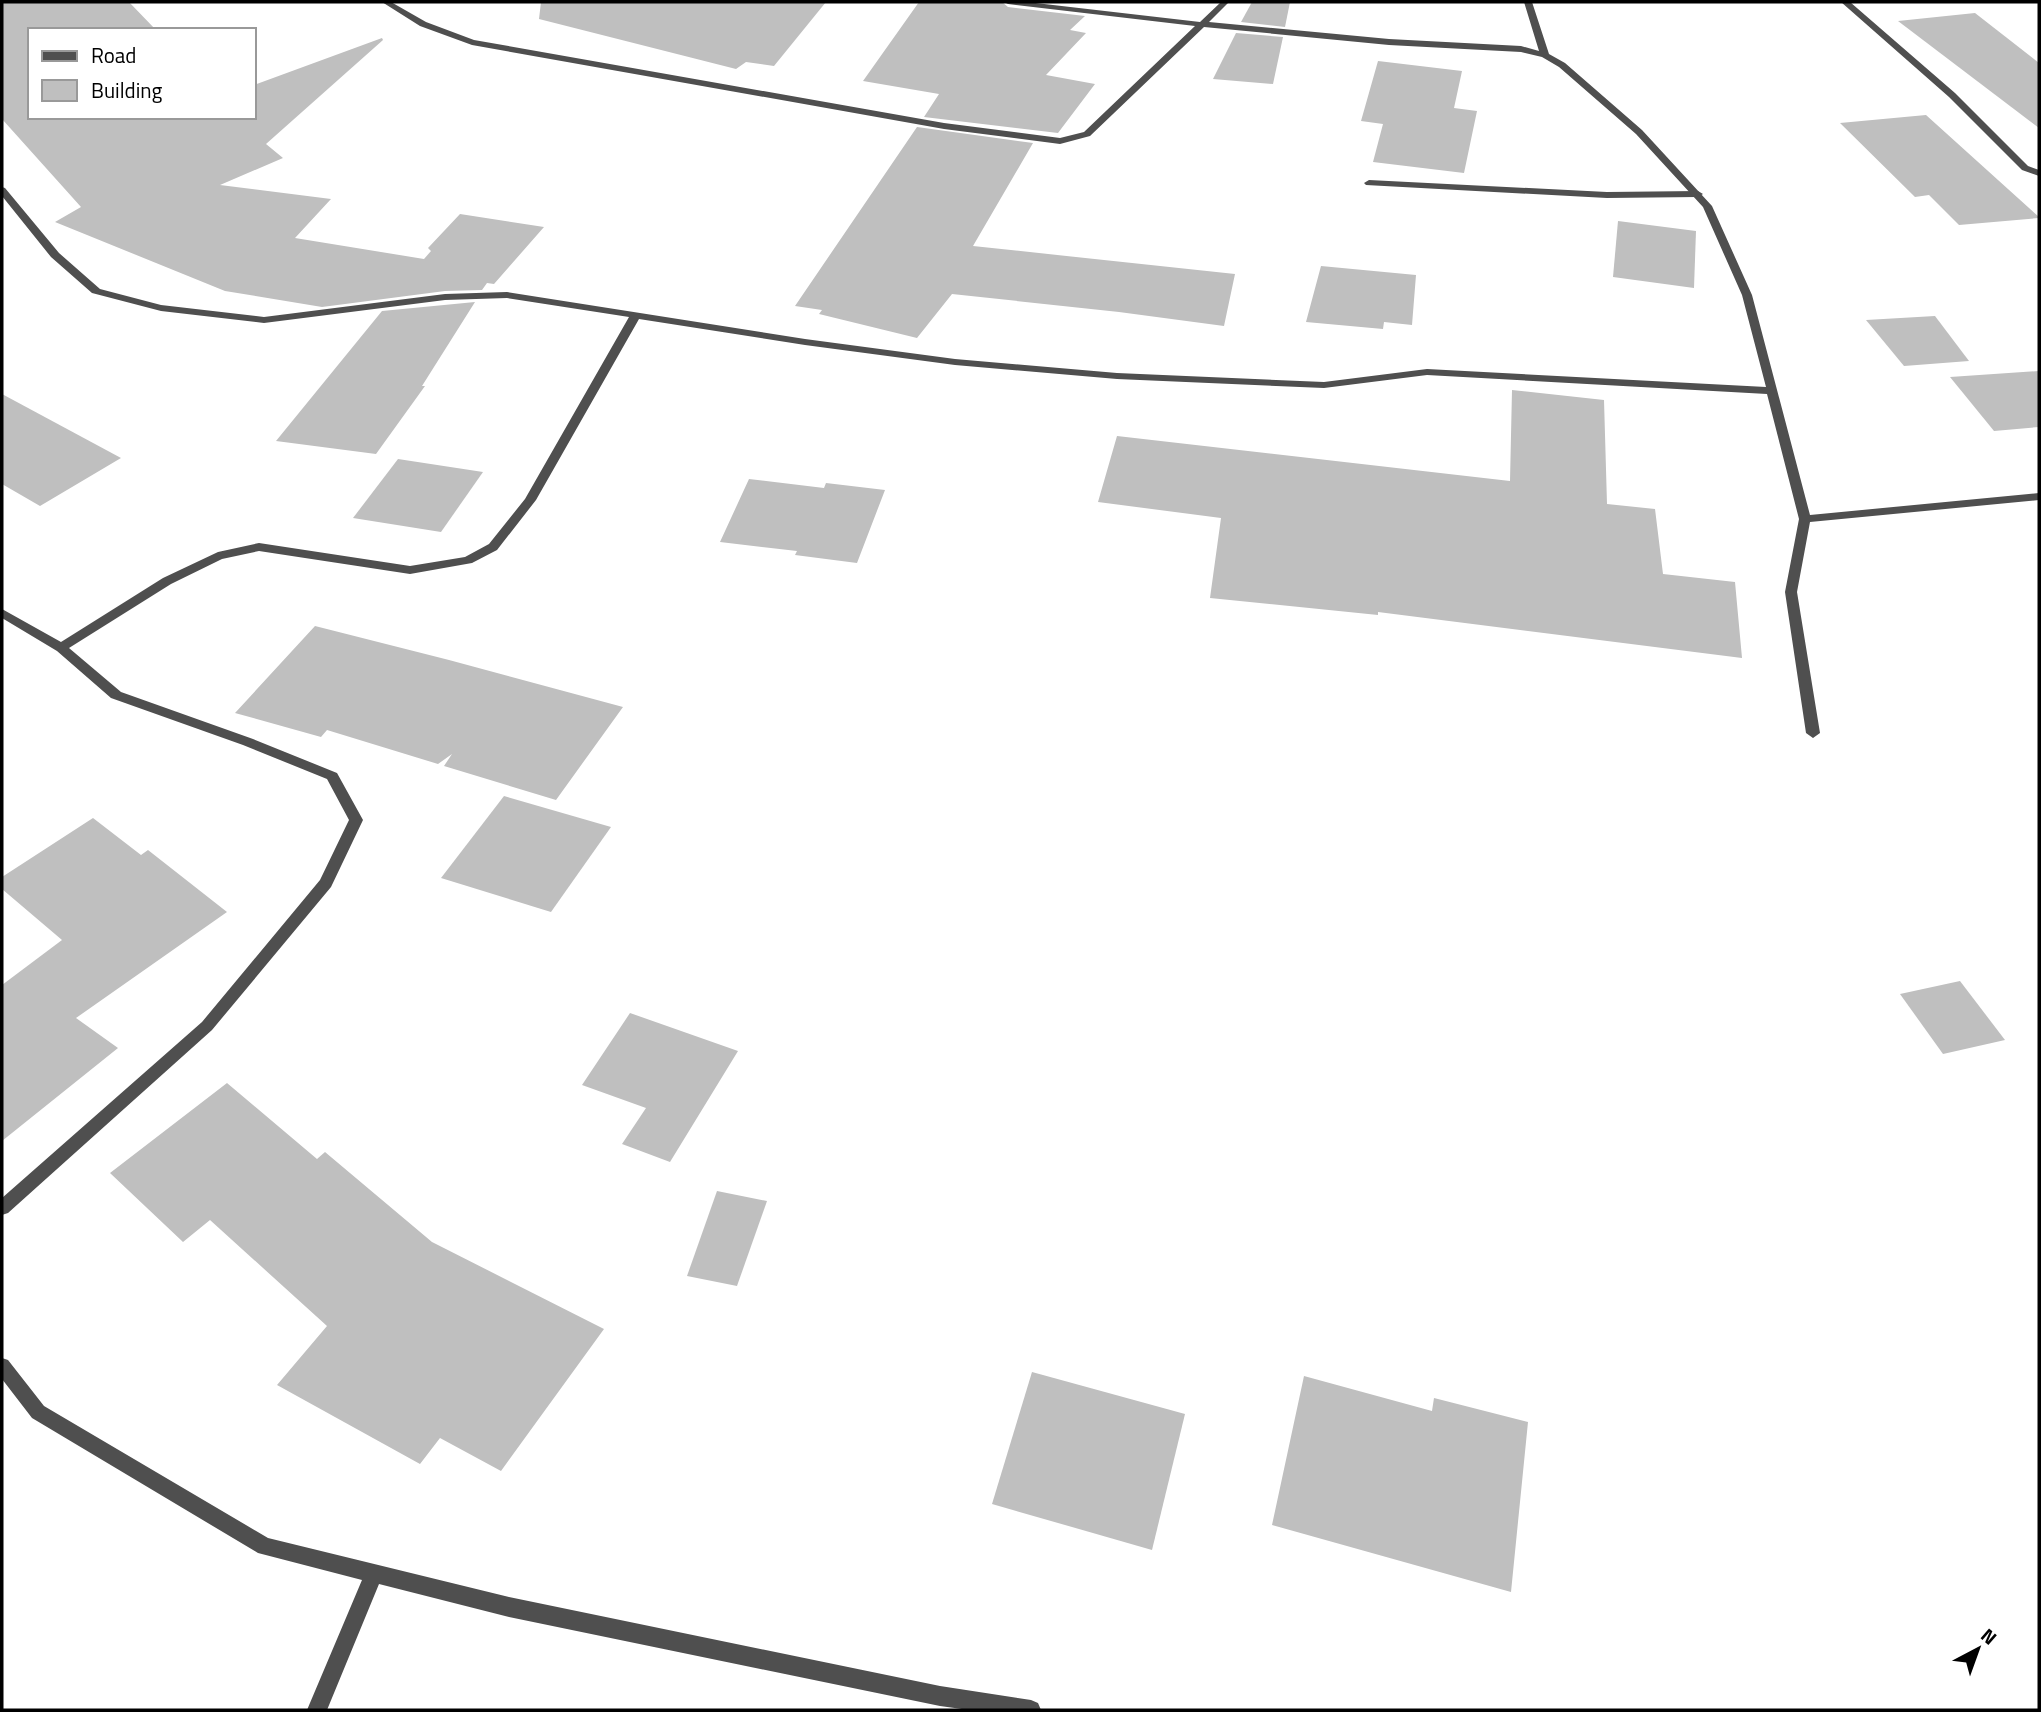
<svg xmlns="http://www.w3.org/2000/svg" width="2041" height="1712" font-family="'Titillium Web',sans-serif">
	<rect width="100%" height="100%" fill="#fff"/>
	<g fill="#bfbfbf">
		<polygon points="2,2 129,2 156,30 30,30 30,117 254,117 254,85 382,38 383,40 266,144 283,158 220,185 331,199 295,238 424,259 431,251 428,248 460,214 544,227 494,284 487,283 482,290 445,291 322,307 225,291 55,222 81,207 2,119"/>
		<polygon points="541,2 826,2 774,66 746,62 736,69 539,19"/>
		<polygon points="919,2 1002,2 1008,7 1085,16 1070,30 1086,33 1046,75 1095,84 1058,133 924,117 939,94 863,81"/>
		<polygon points="1252,2 1290,2 1285,27 1241,22"/>
		<polygon points="1975,13 2039,63 2039,128 1898,21"/>
		<polygon points="1236,33 1283,37 1273,84 1213,79"/>
		<polygon points="1378,61 1462,71 1454,108 1477,111 1464,173 1373,162 1383,124 1361,121"/>
		<polygon points="1926,115 2039,217 2039,218 1959,225 1929,195 1915,197 1840,123"/>
		<polygon points="917,127 1033,143 973,246 1235,274 1224,326 1119,312 952,294 917,338 819,314 822,310 795,306"/>
		<polygon points="1618,221 1696,231 1694,288 1613,277"/>
		<polygon points="1321,266 1416,275 1412,325 1384,322 1383,329 1306,322"/>
		<polygon points="475,302 422,386 425,386 376,454 276,441 382,311"/>
		<polygon points="1935,316 1969,361 1904,366 1866,320"/>
		<polygon points="2039,371 2039,427 1994,431 1950,377"/>
		<polygon points="1512,390 1604,400 1607,504 1655,509 1663,574 1735,582 1742,658 1378,612 1378,615 1210,598 1221,518 1098,502 1117,436 1510,481"/>
		<polygon points="2,394 121,458 40,506 2,484"/>
		<polygon points="398,459 483,472 441,532 353,518"/>
		<polygon points="749,479 824,488 826,483 885,490 857,563 795,555 797,551 720,542"/>
		<polygon points="315,626 449,660 623,707 556,800 444,766 452,754 438,764 327,730 321,737 235,713"/>
		<polygon points="504,796 611,827 551,912 441,878"/>
		<polygon points="93,818 141,855 148,850 227,912 76,1018 118,1048 2,1141 2,985 62,940 2,889 2,877"/>
		<polygon points="1960,981 2005,1040 1943,1054 1900,994"/>
		<polygon points="630,1013 738,1051 670,1162 622,1144 646,1108 582,1085"/>
		<polygon points="227,1083 317,1159 325,1152 432,1242 604,1329 501,1471 440,1438 420,1464 277,1385 327,1326 210,1220 183,1242 110,1173"/>
		<polygon points="717,1191 767,1201 737,1286 687,1276"/>
		<polygon points="1032,1372 1185,1414 1152,1550 992,1504"/>
		<polygon points="1304,1376 1432,1411 1434,1398 1528,1422 1511,1592 1272,1525"/>
	</g>
	<g fill="none" stroke-linecap="round" stroke-linejoin="round">
		<polygon fill="#4f4f4f" fill-rule="evenodd" points="1369,180 1607,192 1698,191 1703,194 1698,197 1607,198 1366,185 1364,183"/>
		<g fill="#4f4f4f" fill-rule="evenodd">
			<polygon points="382,2 391,2 426,22 474,40 944,123 1060,138 1084,132 1195,26 1008,4 1004,2 1027,2 1200,22 1221,2 1229,2 1209,22 1389,39 1521,46 1539,51 1524,2 1532,2 1549,54 1565,63 1642,130 1712,206 1752,295 1810,515 2039,493 2039,500 1810,522 1797,592 1820,733 1813,738 1806,733 1785,592 1799,519 1767,394 1427,375 1324,388 1117,379 955,365 805,345 639,319 536,500 497,550 472,563 410,574 259,551 222,559 171,584 69,648 121,692 253,739 337,773 363,820 331,887 212,1030 8,1213 2,1215 2,1198 202,1022 320,880 349,820 327,779 243,745 111,698 57,651 2,618 2,609 61,642 163,578 218,552 259,543 410,566 465,557 489,544 525,499 629,317 507,298 445,300 264,323 161,311 92,293 51,257 2,196 2,187 5,188 59,253 100,289 161,305 264,317 445,294 507,292 805,339 955,359 1117,373 1324,382 1427,369 1766,387 1742,295 1703,207 1636,134 1559,67 1542,57 1521,52 1389,45 1204,27 1090,136 1060,144 944,129 472,45 420,26"/>
			<polygon points="1841,2 1850,2 1955,93 2028,166 2039,170 2039,176 2022,170 1949,97"/>
			<polygon points="2,1358 8,1360 44,1406 268,1538 509,1597 940,1686 1031,1700 1038,1703 1041,1710 969,1710 940,1706 509,1617 379,1584 327,1710 307,1710 362,1580 258,1553 32,1418 2,1379"/>
		</g>
	</g>
	<rect width="2041" height="1712" fill="none" stroke="#000000" stroke-width="7"/>
	<rect x="28" y="28" width="228" height="91" fill="#ffffff" stroke="#999999" stroke-width="2"/>
	<rect x="42" y="51" width="35" height="10" fill="#4f4f4f" stroke="#999999" stroke-width="2"/>
	<text x="91" y="63" font-size="21" fill="#000000">Road</text>
	<rect x="42" y="80" width="35" height="21" fill="#bfbfbf" stroke="#999999" stroke-width="2"/>
	<text x="91" y="98" font-size="21" fill="#000000">Building</text>
	<g transform="translate(1978 1649) rotate(41)" stroke="#ffffff" stroke-width="5" paint-order="stroke">
	<path d="M0-5L12 26L0 18L-12 26Z" fill="#000000"/>
	<text y="-10" font-size="19" font-weight="bold" text-anchor="middle" fill="#000000">N</text>
	</g>
</svg>
